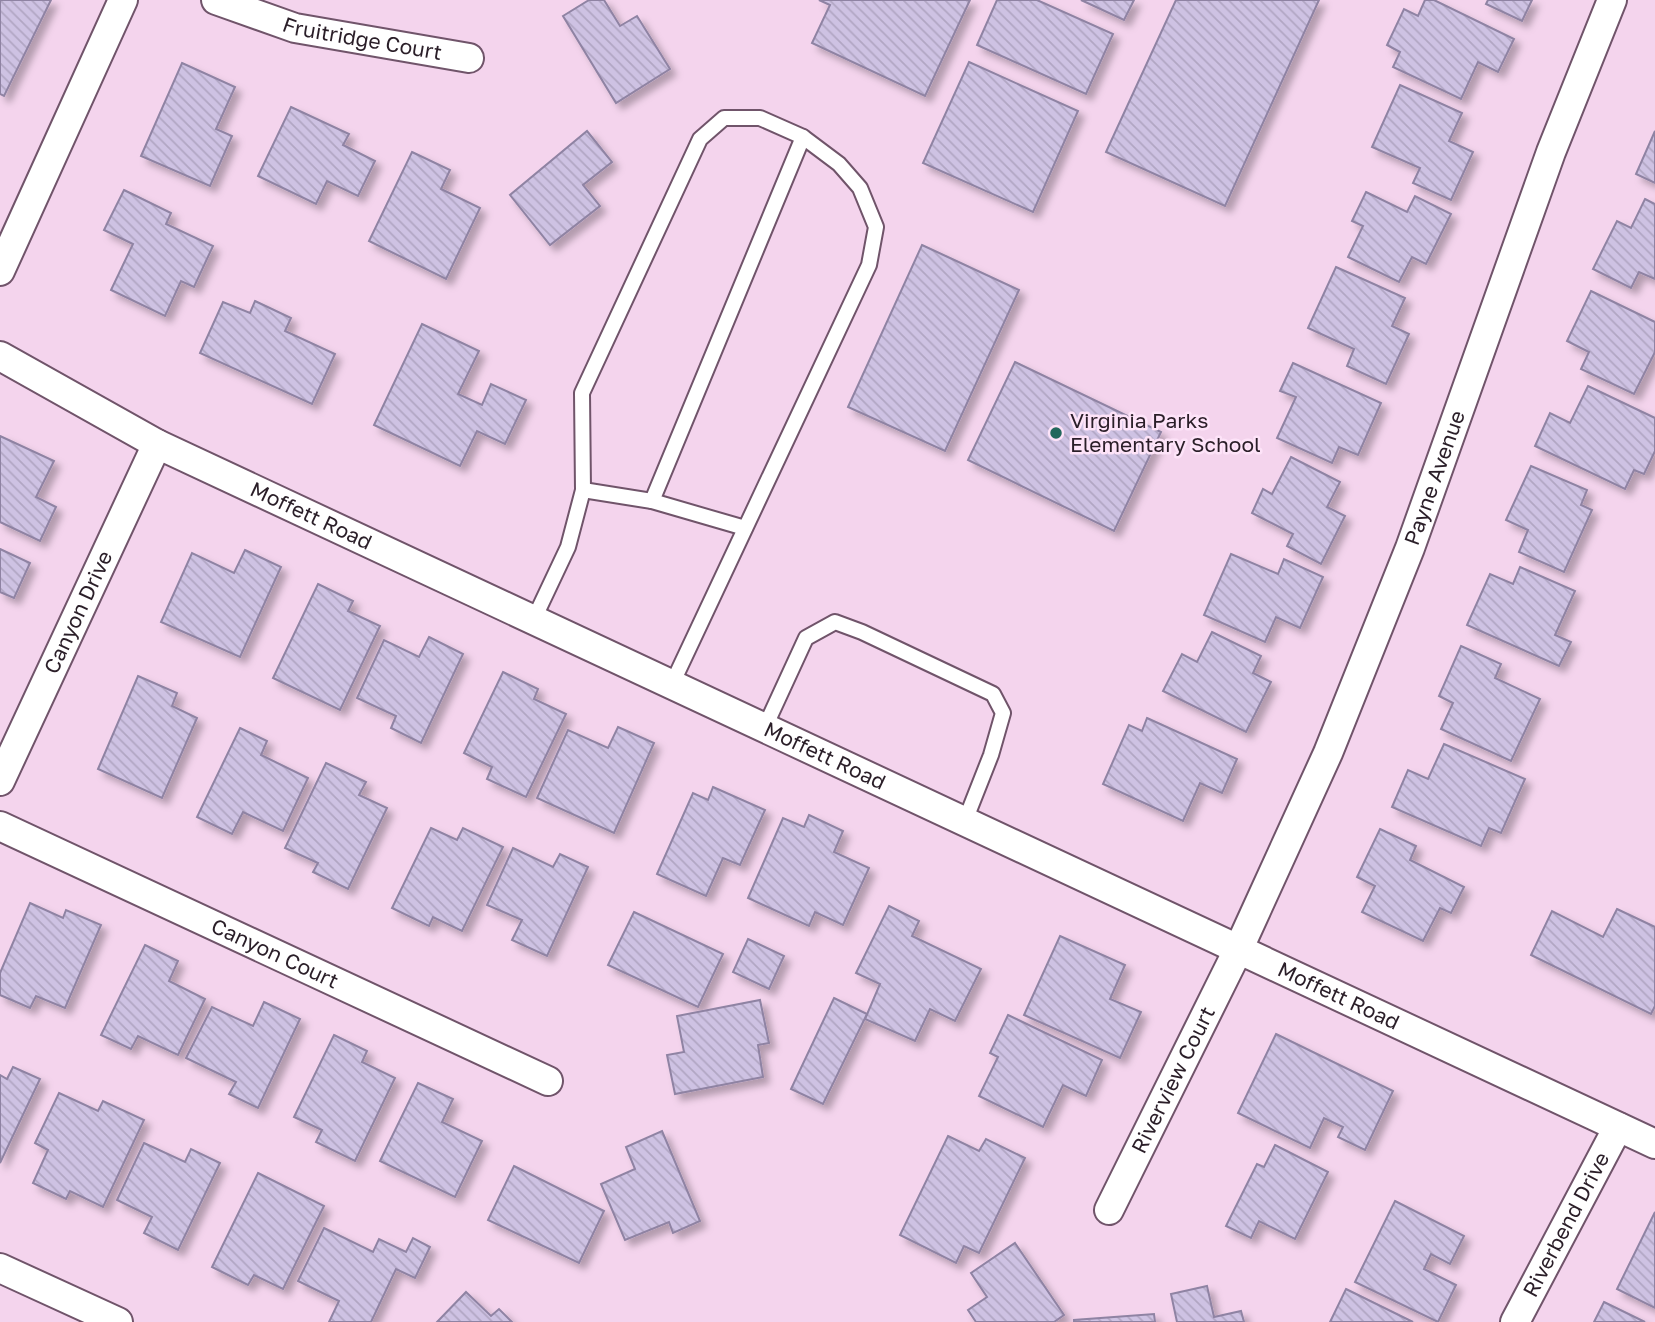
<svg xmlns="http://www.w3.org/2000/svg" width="1655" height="1322" font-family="'Golos Text',sans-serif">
	<defs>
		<pattern id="building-back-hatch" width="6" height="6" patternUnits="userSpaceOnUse" patternTransform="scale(1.75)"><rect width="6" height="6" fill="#cec2e3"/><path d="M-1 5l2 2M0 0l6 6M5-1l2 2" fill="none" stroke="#b1a6c3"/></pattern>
		<filter id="shadow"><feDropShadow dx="6" dy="6" stdDeviation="3.5" flood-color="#0004"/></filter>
	</defs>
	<rect width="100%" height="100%" fill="#f4d4ed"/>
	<g fill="url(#building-back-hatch)" stroke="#8f83a3" stroke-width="2" filter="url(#shadow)">
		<polygon points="0,0 51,0 4,96 0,94"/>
		<polygon points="589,0 604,0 620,26 637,16 670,69 616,103 563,16"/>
		<polygon points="819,0 970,0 925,96 812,43 830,5"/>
		<polygon points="997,0 1037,0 1113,34 1086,94 977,45"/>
		<polygon points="1081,0 1134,0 1124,20"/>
		<polygon points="1176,0 1319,0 1225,206 1106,152"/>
		<polygon points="1425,0 1434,0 1514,39 1498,72 1478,62 1461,99 1393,67 1400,52 1387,45 1404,9 1418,16"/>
		<polygon points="1488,0 1532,0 1522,21 1486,4"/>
		<polygon points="969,62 1078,111 1033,212 923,163"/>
		<polygon points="182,63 235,87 216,129 232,136 210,186 141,156"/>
		<polygon points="1400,85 1462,113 1449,141 1473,152 1451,200 1413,183 1420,168 1372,147"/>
		<polygon points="291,107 349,134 343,145 375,161 358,196 327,181 316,204 258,176"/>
		<polygon points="587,131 612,162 583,185 600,206 550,245 510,195"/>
		<polygon points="1655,131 1655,183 1636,174"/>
		<polygon points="412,152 450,170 441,189 480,208 446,279 369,241"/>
		<polygon points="124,190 171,213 166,224 213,246 194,287 181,281 165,316 111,290 133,244 104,230"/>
		<polygon points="1366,192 1407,212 1415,196 1451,214 1426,264 1412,257 1399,282 1348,257 1363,226 1352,221"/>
		<polygon points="1645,199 1655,204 1655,279 1639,272 1631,288 1593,269 1617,221 1631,228"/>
		<polygon points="922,245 1019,290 945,451 848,407"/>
		<polygon points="1336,267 1405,298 1392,326 1409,334 1386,384 1347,366 1354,349 1308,328"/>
		<polygon points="1591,291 1655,322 1655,352 1634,394 1581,369 1589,352 1567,341"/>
		<polygon points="255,301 291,318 285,331 335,354 312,404 200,353 223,302 250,313"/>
		<polygon points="422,324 479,351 458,394 482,405 491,384 526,400 505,444 477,431 460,466 374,425"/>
		<polygon points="1015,362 1161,432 1114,531 968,460"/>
		<polygon points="1293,363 1381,403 1358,455 1339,447 1332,463 1277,438 1296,397 1280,391"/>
		<polygon points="1588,386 1655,418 1655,451 1644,474 1634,470 1625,489 1535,446 1550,413 1570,423"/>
		<polygon points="0,436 54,461 36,497 56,507 40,541 0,522"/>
		<polygon points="1291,457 1340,482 1327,507 1345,516 1321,564 1287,546 1293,534 1252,513 1263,489 1272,494"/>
		<polygon points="1531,466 1587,490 1581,505 1592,510 1564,572 1519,552 1528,530 1506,520"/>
		<polygon points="0,549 30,563 14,598 0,592"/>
		<polygon points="245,550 281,567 240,657 161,622 192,553 234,573"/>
		<polygon points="1231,554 1278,574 1284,559 1323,577 1300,628 1276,617 1265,642 1204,615"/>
		<polygon points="1520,567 1575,591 1555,635 1571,642 1559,666 1467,625 1490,574 1513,584"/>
		<polygon points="318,584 353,601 348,611 380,626 340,710 273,678"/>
		<polygon points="1212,632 1261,656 1253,673 1271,682 1246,732 1163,691 1182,654 1197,662"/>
		<polygon points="429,637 463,654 421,743 391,728 396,716 357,698 384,640 419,657"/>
		<polygon points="1461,646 1501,664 1495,678 1540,699 1511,761 1441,729 1453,703 1439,696"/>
		<polygon points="503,672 538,689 534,699 566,714 526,797 487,779 492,767 464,753"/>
		<polygon points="138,676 177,693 172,706 197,718 162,798 98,769"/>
		<polygon points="1147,718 1237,759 1222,793 1200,783 1183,821 1103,784 1129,725 1142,731"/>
		<polygon points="618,727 654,743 614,833 537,798 568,730 608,748"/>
		<polygon points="240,728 267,741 261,755 308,778 283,831 243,812 232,834 197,817"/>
		<polygon points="1444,744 1525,779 1501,833 1489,828 1481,846 1392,807 1408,770 1428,779"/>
		<polygon points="326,763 366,782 359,795 387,808 348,889 313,872 318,863 285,848"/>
		<polygon points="713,787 765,810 740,865 723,858 706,896 657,874 693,793 708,800"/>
		<polygon points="809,815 843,831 834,852 869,868 843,925 815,912 809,926 748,898 783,818 804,827"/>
		<polygon points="431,828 457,840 463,828 503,847 462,931 433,917 429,926 392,908"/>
		<polygon points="1380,829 1416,846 1410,860 1464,887 1451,913 1440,908 1423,941 1362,912 1375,886 1357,877"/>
		<polygon points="513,848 553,867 560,854 588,867 547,956 512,940 522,920 487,905"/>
		<polygon points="30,903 63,918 66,910 101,925 65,1008 36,996 30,1008 0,995 0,973"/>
		<polygon points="889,906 919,921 912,936 981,969 955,1021 930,1009 915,1041 865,1019 880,984 856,973"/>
		<polygon points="1617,909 1655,927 1655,1006 1651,1014 1531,955 1552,911 1603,937"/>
		<polygon points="634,912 723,954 698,1007 608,965"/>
		<polygon points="1060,936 1125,965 1110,999 1141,1012 1120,1058 1024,1015"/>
		<polygon points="748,939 784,956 769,989 733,972"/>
		<polygon points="145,945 178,961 169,981 205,999 178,1055 138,1036 131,1049 101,1035"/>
		<polygon points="834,998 867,1014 823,1104 791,1089"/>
		<polygon points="760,1000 769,1043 758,1045 763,1077 675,1094 667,1055 684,1052 677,1016"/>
		<polygon points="264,1002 300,1019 258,1108 229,1094 236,1082 186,1058 212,1007 253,1026"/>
		<polygon points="1008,1015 1102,1060 1086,1096 1063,1085 1043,1127 979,1096 998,1057 990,1053"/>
		<polygon points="1276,1034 1393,1091 1365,1150 1338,1137 1343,1127 1324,1118 1310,1148 1238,1113"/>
		<polygon points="334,1035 367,1051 362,1062 395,1078 355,1161 316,1142 322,1130 294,1117"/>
		<polygon points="13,1067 40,1079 0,1163 0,1075 7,1079"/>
		<polygon points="418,1083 453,1099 442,1122 482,1141 455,1197 380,1161"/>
		<polygon points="59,1093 98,1111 103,1101 144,1120 103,1207 70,1191 66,1199 33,1183 48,1150 35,1143"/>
		<polygon points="662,1131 700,1221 673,1233 669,1222 625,1240 601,1184 635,1169 626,1147"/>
		<polygon points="948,1136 979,1151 986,1139 1025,1158 979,1253 964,1246 956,1263 900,1235"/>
		<polygon points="144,1143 185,1162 191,1149 220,1163 178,1250 144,1233 152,1217 117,1200"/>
		<polygon points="1275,1145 1328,1172 1295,1239 1259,1221 1251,1238 1226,1226 1257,1164 1264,1167"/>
		<polygon points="514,1166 604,1211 579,1263 488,1220"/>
		<polygon points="258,1173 324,1206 283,1289 254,1275 248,1285 212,1267"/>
		<polygon points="1395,1201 1464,1236 1450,1264 1431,1254 1424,1269 1456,1285 1438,1322 1355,1282"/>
		<polygon points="1655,1212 1655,1308 1617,1289"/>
		<polygon points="324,1228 373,1252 379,1239 406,1252 413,1238 430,1247 415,1278 396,1269 371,1322 329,1322 339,1301 298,1281"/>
		<polygon points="1015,1243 1064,1315 1054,1322 976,1322 968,1310 987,1297 971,1273"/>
		<polygon points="1207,1286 1214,1317 1241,1311 1244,1322 1177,1322 1171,1294"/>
		<polygon points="1346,1289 1413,1322 1330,1322"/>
		<polygon points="466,1292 491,1316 499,1309 512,1322 437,1322"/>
		<polygon points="1604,1302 1645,1322 1594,1322"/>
		<polygon points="1154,1314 1155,1322 1074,1322 1074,1320"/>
	</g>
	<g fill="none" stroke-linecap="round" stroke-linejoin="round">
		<g stroke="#70546a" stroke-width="18">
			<g id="service">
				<polyline points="583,490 652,501 745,528"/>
				<polyline points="652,501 803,137"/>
				<polyline points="534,619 568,547 583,490 582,393 700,139 724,118 760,118 803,137 839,164 860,188 876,227 869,265 672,684"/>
				<polyline points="765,727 806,638 835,622 862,632 993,694 1003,713 991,755 965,821"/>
			</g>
		</g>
		<g stroke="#70546a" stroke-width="32">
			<g id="minor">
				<path id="s1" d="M216,0l79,28 174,30"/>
				<polyline points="0,271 123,0"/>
				<path id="s2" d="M0,356l157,88 1498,700"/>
				<path id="s3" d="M0,781l157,-337"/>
				<path id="s4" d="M0,826l548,255"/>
				<path id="s5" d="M1109,1210l130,-262 89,-195 82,-205 141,-396 61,-152"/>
				<polyline points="0,1268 118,1322"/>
				<path id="s6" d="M1515,1322l103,-195"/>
			</g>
		</g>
		<use href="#service" stroke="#fff" stroke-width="14"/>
		<use href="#minor" stroke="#fff" stroke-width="28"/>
	</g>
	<circle fill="#22685c" stroke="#fde3f8" stroke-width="2.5" cx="1056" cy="433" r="7"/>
	<g text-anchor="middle" stroke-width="5" stroke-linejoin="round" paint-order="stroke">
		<g font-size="21" fill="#2a1e28" stroke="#fde3f8">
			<text dy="7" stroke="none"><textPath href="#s1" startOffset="152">Fruitridge Court</textPath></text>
			<text dy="7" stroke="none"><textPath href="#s5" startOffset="802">Payne Avenue</textPath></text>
			<text dy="7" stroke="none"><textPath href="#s2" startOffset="350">Moffett Road</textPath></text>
			<text dy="7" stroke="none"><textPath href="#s3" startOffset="186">Canyon Drive</textPath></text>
			<text dy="7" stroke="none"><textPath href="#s2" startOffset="917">Moffett Road</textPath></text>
			<text dy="7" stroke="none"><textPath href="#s4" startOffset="303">Canyon Court</textPath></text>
			<text dy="7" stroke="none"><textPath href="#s2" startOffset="1484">Moffett Road</textPath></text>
			<text dy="7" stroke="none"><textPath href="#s5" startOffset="145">Riverview Court</textPath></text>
			<text dy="7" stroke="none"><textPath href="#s6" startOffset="110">Riverbend Drive</textPath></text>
		</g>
		<g font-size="21" fill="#2a1e28" stroke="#fde3f8" text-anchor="start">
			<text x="1070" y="428">Virginia Parks<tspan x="1070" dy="24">Elementary School</tspan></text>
		</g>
	</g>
</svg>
